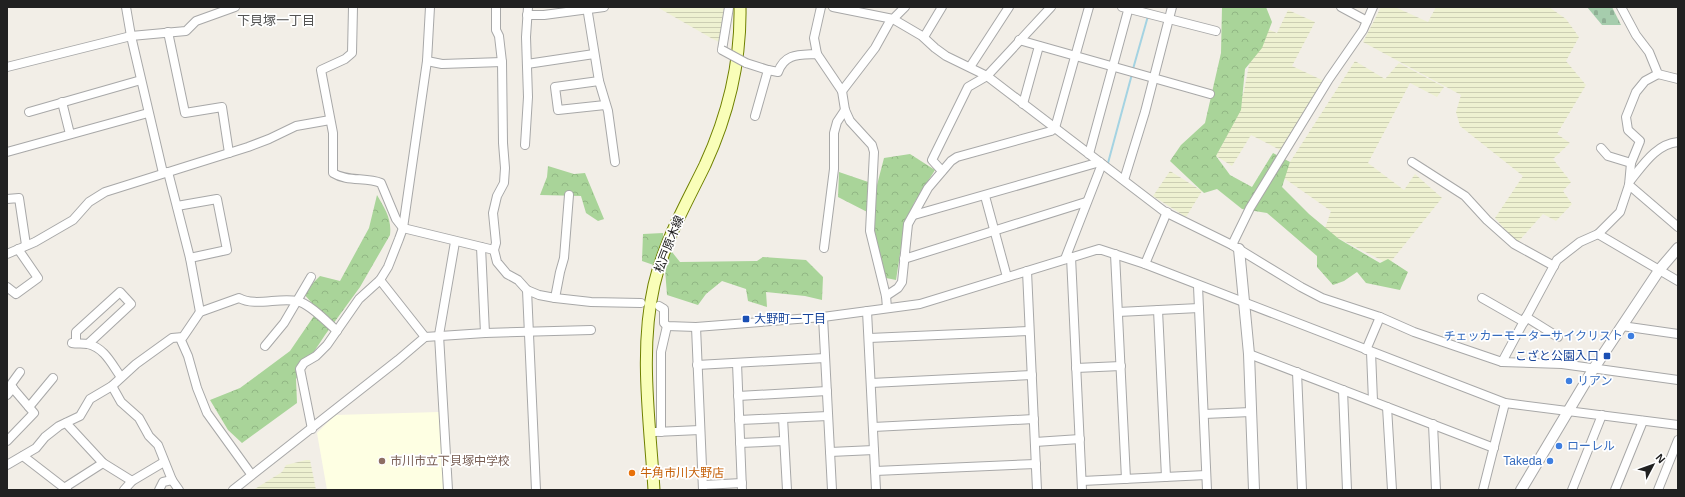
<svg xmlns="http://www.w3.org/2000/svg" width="1685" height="497" font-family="Arial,'Noto Sans JP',sans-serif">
	<defs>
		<pattern id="farmland-rules" width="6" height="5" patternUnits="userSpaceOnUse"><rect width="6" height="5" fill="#eef1d1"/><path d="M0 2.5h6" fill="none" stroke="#ccceb3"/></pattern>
		<pattern id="forest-crowns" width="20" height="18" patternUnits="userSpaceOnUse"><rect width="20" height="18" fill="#a9d499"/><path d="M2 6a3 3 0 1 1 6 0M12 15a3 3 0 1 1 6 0" fill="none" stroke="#91b684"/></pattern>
		<pattern id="cemetery-stones" width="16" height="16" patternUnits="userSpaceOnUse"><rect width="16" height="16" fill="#a6cdad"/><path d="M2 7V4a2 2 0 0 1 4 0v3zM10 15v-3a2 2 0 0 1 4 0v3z" fill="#8fb095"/></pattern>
	</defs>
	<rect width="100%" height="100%" fill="#f2eee7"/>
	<polygon fill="#feffe3" points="439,412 444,490 327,490 317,433 335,415"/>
	<g fill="url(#farmland-rules)">
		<polygon points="657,7 724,7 719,42 711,38"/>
		<polygon points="1381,7 1395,7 1428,22 1436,7 1549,7 1566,19 1579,37 1566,61 1586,85 1557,134 1570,143 1553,159 1571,182 1563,191 1572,204 1556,221 1543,214 1517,243 1495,218 1523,176 1460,126 1456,112 1461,95 1363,42"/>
		<polygon points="1288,10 1315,22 1292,66 1324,81 1282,151 1251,135 1232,166 1216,156 1235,120 1244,91 1252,49 1265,28 1277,33"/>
		<polygon points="1355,61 1385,79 1399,63 1444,87 1437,97 1410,83 1368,163 1404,190 1415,174 1442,198 1389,264 1324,231 1331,211 1281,176"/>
		<polygon points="1170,171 1202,191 1186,217 1153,196"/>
		<polygon points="306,460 310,460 316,490 253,490 282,472 286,465"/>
	</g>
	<g fill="url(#forest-crowns)">
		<polygon points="1222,7 1266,7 1272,22 1262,48 1245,69 1241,110 1216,156 1230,175 1252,187 1273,153 1290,162 1282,187 1309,214 1339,239 1380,263 1388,259 1408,272 1400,290 1366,283 1357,272 1344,281 1333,285 1317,267 1317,256 1267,213 1242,209 1217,189 1204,193 1170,161 1181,145 1205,123 1221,53"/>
		<polygon points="910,154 935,170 914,203 903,235 896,280 886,278 875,237 875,216 838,197 839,172 877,185 884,158"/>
		<polygon points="548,166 574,174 585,173 604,219 598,221 586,213 581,196 540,195 547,177"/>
		<path d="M377,195c8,14 15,24 13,40l-30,52 -35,48 -29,44 1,24 -55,40 -14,-13 -18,-30 30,-12 50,-37 28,-41 -15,-17 17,-17 20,5 29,-53z"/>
		<polygon points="663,233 663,245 672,252 680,262 757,261 763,257 806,260 823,277 822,300 805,296 766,292 767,307 748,301 746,289 722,281 706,294 698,305 667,295 665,269 642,261 643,234"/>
	</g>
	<polygon fill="url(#cemetery-stones)" points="1587,7 1612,7 1621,25 1602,25"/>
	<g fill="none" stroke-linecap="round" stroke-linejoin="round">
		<g stroke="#a4d3e2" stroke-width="2">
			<polyline points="1133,69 1148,16"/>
			<polyline points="1108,163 1132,74"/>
		</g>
		<g stroke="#a8a8a8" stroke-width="10">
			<g id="minor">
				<polyline points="126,7 131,36 163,173"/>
				<path d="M353,7l-1,46 -7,6 -24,11 12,63v40c14,9 33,4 48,10l15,36 7,9 91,22"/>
				<polyline points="496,7 496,30 499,36 502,62 503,143 505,168 504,183 497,196 493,213 496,243 494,250 497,262 507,274 518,280 527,290 539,295 555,298 591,302 641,303"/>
				<polyline points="587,7 599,81 608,111 615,162"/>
				<polyline points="821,7 814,38 817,54 842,91 845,110 850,121 872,145 874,152 870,231 886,296 887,308"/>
				<polyline points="833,7 893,19 905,7"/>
				<polyline points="1122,7 1216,31"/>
				<polyline points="1341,7 1367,21"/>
				<polyline points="1621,7 1636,35 1649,52 1658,74 1678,79"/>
				<polyline points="527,15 544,15 604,7"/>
				<polyline points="168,32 185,113 222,107 229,153"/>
				<polyline points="924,37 942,7"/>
				<polyline points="1019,40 1210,94"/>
				<polyline points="722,50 729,7"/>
				<polyline points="427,61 442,64 502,62"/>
				<path d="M746,63l22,7 10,2c7,-19 21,-17 39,-18"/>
				<polyline points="527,64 594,54"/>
				<polyline points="7,67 131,36 186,31 196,21 235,7"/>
				<polyline points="970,67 1009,7"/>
				<polyline points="599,81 555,87 558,110 605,105"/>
				<polyline points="842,91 875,48 890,21 893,19 922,36 935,48 946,56 987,76 1165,212 1232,245 1301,287 1322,298 1380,317 1414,332 1502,362"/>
				<polyline points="62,102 70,134"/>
				<polyline points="1023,104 1039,46"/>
				<polyline points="29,112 141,80"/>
				<polyline points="755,116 768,70"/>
				<polyline points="525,145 528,97 526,37 528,7"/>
				<polyline points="1601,148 1608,156 1631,163"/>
				<polyline points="7,152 148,113"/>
				<polyline points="1089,154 1129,7"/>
				<polyline points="1412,162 1465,196 1487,220 1514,244 1554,266"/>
				<polyline points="942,171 932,160 968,87 987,76 1051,7"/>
				<polyline points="168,172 190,258 200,312"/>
				<polyline points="1124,180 1145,112 1172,7"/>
				<path d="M1630,181c13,-16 26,-37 48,-39"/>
				<polyline points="1629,185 1678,227"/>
				<polyline points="985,196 1007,277"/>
				<polyline points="7,199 19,198 26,245"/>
				<polyline points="177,206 217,199 227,250 190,258"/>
				<polyline points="914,215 1100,162"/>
				<polyline points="1598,234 1620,212 1629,185 1631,163 1640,141 1628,130 1626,117 1636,92 1645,81 1658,74"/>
				<polyline points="1232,245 1250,208 1329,79 1363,30 1373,7"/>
				<polyline points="481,247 485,333"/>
				<polyline points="824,248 834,169 834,133 837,122 845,110"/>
				<polyline points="7,254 35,242 73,220 89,202 105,192 248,147 269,139 296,126 330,120"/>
				<polyline points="1115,254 1126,479"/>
				<polyline points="1071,257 1082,490"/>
				<polyline points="904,259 1086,202"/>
				<polyline points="1065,259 1102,164"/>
				<polyline points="1145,264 1167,212"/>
				<polyline points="1027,271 1037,490"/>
				<polyline points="380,280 425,337"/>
				<polyline points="1678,281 1598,234 1580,242 1557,260 1502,362 1562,364 1678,380"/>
				<polyline points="1198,286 1207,490"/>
				<polyline points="7,287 16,294 38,278 18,249"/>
				<polyline points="527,290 536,490"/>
				<polyline points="886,296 898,288 902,282 908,224 928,188 951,161 957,157 1051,131 1055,128 1089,7"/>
				<polyline points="555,298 560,272 564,258 569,195"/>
				<polyline points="1482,298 1524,322"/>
				<polyline points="659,306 664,309 664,323 667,326 696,327 823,317 920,304 1099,249 1145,264 1505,403 1678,425"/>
				<polyline points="1158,310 1166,477"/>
				<polyline points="867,311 876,490"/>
				<polyline points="1118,312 1199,308"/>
				<polyline points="823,317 832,490"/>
				<polyline points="1526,317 1558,337"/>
				<polyline points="1622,326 1678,334"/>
				<polyline points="696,327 703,490"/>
				<polyline points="180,338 188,356 197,388 207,413 251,474"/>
				<polyline points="869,338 1029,331"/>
				<path d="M72,343c5,1 11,0 16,1 17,4 24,21 33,33"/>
				<polyline points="76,343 76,332 120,292 131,304 88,344"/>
				<polyline points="265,346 284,323 311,277"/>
				<polyline points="1366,350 1380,317"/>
				<polyline points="1371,352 1373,401"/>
				<polyline points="1249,354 1494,448"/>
				<polyline points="737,363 742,490"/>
				<polyline points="697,365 825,358"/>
				<polyline points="1076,368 1121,366"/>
				<polyline points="1297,372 1302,490"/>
				<polyline points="871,383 1032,375"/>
				<polyline points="112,386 121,402 139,418 149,436 158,445 172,480 179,490"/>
				<polyline points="1343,390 1347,490"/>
				<polyline points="7,395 13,388"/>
				<polyline points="738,396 827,391"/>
				<polyline points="29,407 53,378"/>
				<polyline points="1387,407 1392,490"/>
				<polyline points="1204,414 1251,412"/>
				<polyline points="783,418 787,490"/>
				<polyline points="739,420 828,416"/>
				<polyline points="66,423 103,463 132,481"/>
				<polyline points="1433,424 1436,490"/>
				<polyline points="873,427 1034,419"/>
				<polyline points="312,429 300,369 304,363 316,356 327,345 359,299 380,280 388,267 399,239 403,228 427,61 430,7"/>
				<polyline points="655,432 700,430"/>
				<polyline points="661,432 661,352 667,326"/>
				<polyline points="7,441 34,413 11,386 12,383 20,372"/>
				<polyline points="1035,442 1080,439"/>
				<polyline points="740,443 784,441"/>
				<polyline points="830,452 874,450"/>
				<polyline points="23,456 67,490"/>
				<path d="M7,465l29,-17 9,-11 14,-11 21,-10 10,-17 22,-13 24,-22 36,-26 11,-1 17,-25 39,-14c16,9 40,-1 58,3 12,2 30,21 40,30"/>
				<polyline points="875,471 1036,464"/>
				<polyline points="1082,481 1206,475"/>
				<polyline points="703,485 742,483"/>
				<polyline points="64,488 103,463"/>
				<polyline points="124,490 132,481 164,462"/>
				<polyline points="159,490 163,482 172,480"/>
				<polyline points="233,490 398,360 425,337 485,333 591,330"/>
				<polyline points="448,490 439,335 455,242"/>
				<polyline points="1483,490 1505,403"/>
				<polyline points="1572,490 1602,415"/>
				<polyline points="1615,490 1643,421"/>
				<polyline points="1658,490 1678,440"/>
			</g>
		</g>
		<g stroke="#a8a8a8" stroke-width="12">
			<g id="tertiary">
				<polyline points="1239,249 1249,354 1254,490"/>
				<polyline points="1521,490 1594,368 1660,269 1678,248"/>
			</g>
		</g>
		<g stroke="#6f8000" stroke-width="13">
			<path id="secondary" d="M654,490c-4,-67 -15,-139 0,-205 10,-43 32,-81 51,-120 23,-50 36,-103 35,-158"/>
		</g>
		<use href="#minor" stroke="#fff" stroke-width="8"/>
		<use href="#tertiary" stroke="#fff" stroke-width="10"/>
		<use href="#secondary" stroke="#f9feb8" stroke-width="11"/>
		<g stroke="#a8a8a8" stroke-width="10" stroke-linecap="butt">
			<polyline id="minor-bridge" points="722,50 746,63"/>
		</g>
		<use href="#minor-bridge" stroke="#fff" stroke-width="8"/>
	</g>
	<g fill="#1a4fb4" stroke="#fff" stroke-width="1.5">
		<rect x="742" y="315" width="8" height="8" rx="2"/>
		<rect x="1603" y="352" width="8" height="8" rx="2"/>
	</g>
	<g fill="#3f7fe0" stroke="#fff" stroke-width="1.5">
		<circle cx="1631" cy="336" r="4"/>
		<circle cx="1569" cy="381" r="4"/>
		<circle cx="1559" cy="446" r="4"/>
		<circle cx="1550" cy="461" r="4"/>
	</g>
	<circle fill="#8d6e63" stroke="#fff" stroke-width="1.5" cx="382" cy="461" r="4"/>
	<circle fill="#e8710a" stroke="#fff" stroke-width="1.5" cx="632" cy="473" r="4"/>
	<g text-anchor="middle" stroke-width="3.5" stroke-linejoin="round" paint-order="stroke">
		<g font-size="12" fill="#212121" stroke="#fff">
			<text transform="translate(669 244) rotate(-69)" y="4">松戸原木線</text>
		</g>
		<g font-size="12" fill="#164399" stroke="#fff" text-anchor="start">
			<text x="754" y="323">大野町一丁目</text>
			<text x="1599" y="360" text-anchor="end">こざと公園入口</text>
		</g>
		<g font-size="12" fill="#366cbe" stroke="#fff" text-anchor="end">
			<text x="1623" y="340">チェッカーモーターサイクリスト</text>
			<text x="1577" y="385" text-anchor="start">リアン</text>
			<text x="1567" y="450" text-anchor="start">ローレル</text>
			<text x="1542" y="465">Takeda</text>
		</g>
		<g font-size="12" fill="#785e54" stroke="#fff" text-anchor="start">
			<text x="390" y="465">市川市立下貝塚中学校</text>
		</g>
		<g font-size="12" fill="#c56008" stroke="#fff" text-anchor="start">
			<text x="640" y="477">牛角市川大野店</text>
		</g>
		<g font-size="13" fill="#545454" stroke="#fff">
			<text x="276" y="25">下貝塚一丁目</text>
		</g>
	</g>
	<rect width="1685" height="497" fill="none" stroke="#212121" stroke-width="16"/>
	<g transform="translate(1653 465) rotate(49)" stroke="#ffffff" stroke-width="3" paint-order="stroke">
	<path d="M0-3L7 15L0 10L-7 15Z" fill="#212121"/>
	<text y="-6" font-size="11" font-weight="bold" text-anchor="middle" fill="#212121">N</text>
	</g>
</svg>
